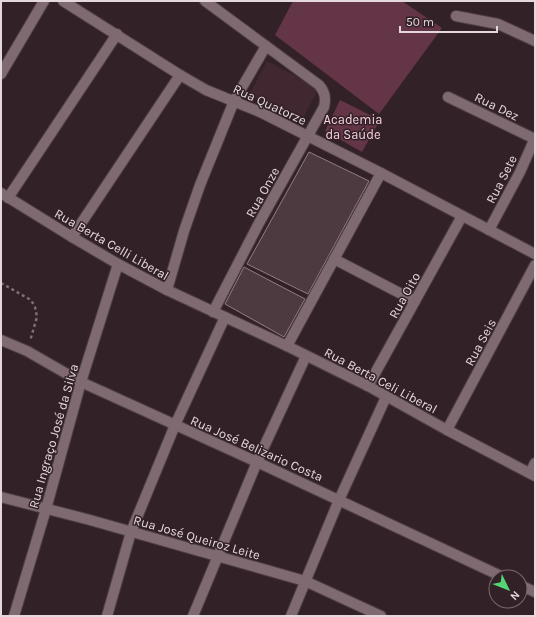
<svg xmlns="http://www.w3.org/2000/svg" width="536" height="617" font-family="Karla,sans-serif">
	<rect width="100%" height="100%" fill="#332128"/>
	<polygon fill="#402730" points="267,61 319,88 301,122 249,95"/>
	<g fill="#643447">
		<polygon points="293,1 402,1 442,28 379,114 275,35"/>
		<polygon points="340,100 380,120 362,152 325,131"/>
	</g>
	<g fill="#4d3a41" stroke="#927c83">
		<polygon points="309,152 369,181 308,294 247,264"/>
		<polygon points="244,267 305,299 284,337 225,304"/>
	</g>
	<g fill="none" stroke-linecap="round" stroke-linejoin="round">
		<g stroke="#4f4045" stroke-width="12">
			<g id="minor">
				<polyline points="63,1 180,75 206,90 260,112 381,173 535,254"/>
				<path d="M205,1l114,84c6,7 7,13 5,22l-65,116 -46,89"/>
				<polyline points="456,16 498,24 535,41"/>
				<polyline points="1,74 44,1"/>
				<polyline points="448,97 535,139"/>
				<polyline points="1,193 72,237 118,264 167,290 287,346 368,386 447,430 535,476"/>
				<polyline points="8,198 117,34"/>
				<polyline points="489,230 520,172 535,138"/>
				<polyline points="72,237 180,75"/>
				<polyline points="334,259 415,301"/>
				<polyline points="167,290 184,231 200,185 234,101 266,46"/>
				<polyline points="1,340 27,351 81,382 257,462 503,577"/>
				<polyline points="287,346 381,173"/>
				<polyline points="368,386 462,216"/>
				<polyline points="447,430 535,265"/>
				<polyline points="530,473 535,463"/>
				<polyline points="1,497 90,520 305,581 381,616"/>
				<polyline points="520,585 535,592"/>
				<polyline points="14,616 46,509 81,382 118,264"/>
				<polyline points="107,616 131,532 175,425 225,317"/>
				<polyline points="193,616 257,462 306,356"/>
				<polyline points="291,616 339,500 386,397"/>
			</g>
		</g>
		<polyline stroke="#7e6e74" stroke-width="2.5" stroke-dasharray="3 3" stroke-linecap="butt" points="1,283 31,300 35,307 37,317 30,341"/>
		<use href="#minor" stroke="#7f6a71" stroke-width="10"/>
	</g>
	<g text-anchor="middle" stroke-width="3" stroke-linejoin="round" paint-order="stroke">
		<g font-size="13" fill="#e4d8dc" stroke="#332128">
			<text transform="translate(270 104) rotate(25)" y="5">Rua Quatorze</text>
			<text transform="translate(497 106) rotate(26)" y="5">Rua Dez</text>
			<text transform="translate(501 179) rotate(-63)" y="5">Rua Sete</text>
			<text transform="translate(262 192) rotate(-61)" y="5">Rua Onze</text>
			<text transform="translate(112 244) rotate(30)" y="5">Rua Berta Celli Liberal</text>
			<text transform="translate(404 295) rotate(-61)" y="5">Rua Oito</text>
			<text transform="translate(480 342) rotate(-62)" y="5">Rua Seis</text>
			<text transform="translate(381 380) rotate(28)" y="5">Rua Berta Celi Liberal</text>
			<text transform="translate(53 436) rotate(-74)" y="5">Rua Ingraço José da Silva</text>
			<text transform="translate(257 448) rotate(24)" y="5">Rua José Belizario Costa</text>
			<text transform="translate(197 537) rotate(16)" y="5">Rua José Queiroz Leite</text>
		</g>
		<g font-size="13" fill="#f7d1de" stroke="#332128">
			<text x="353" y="124">Academia<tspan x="353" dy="15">da Saúde</tspan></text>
		</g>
	</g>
	<rect width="536" height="617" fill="none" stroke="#e4d8dc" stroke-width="4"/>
	<g transform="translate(508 589) rotate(133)"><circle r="19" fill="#332128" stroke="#7a6a70"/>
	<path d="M0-3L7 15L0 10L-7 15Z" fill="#54d672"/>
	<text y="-6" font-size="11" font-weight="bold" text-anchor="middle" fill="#e4d8dc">N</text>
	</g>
	<path d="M400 26v6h97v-6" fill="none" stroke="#e4d8dc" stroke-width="2"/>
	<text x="406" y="26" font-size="12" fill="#e4d8dc" stroke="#332128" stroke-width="3" paint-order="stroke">50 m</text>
</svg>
